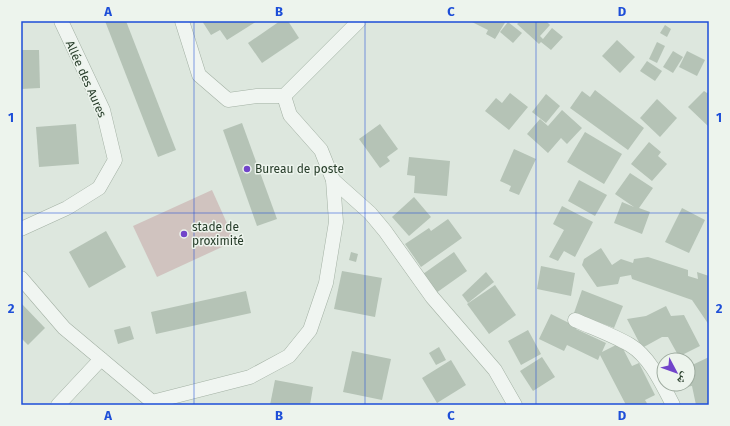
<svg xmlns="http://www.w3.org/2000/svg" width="730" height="426" font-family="'Fira Sans','Noto Naskh Arabic',sans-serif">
	<rect width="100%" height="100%" fill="#dde7de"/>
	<polygon fill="#d0c3bf" points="212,190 235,241 157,277 133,226"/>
	<g fill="#b5c3b6">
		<polygon points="105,21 126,21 176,150 158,157"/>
		<polygon points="202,21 257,21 227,40 220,30 211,35"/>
		<polygon points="280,21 288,21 299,38 262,63 248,43"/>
		<polygon points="470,21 506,21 495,39 486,34 488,30"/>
		<polygon points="520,21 546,21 550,25 540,36 543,39 552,28 563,37 551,50 541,42 539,44 517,24"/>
		<polygon points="508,22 522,33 513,43 500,32"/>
		<polygon points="665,25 671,29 667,37 660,33"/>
		<polygon points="617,40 635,57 620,73 602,56"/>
		<polygon points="657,42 665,46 657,63 649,59"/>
		<polygon points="21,50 39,50 40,88 21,89"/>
		<polygon points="673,51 683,57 673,73 663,67"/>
		<polygon points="687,51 705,60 697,76 679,67"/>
		<polygon points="647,61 662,71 655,81 640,71"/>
		<polygon points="595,90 644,128 628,150 570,108 582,91 590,97"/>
		<polygon points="704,91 707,93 709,91 709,127 688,107"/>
		<polygon points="510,93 528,107 509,130 485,111 496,98 502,103"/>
		<polygon points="546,94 560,106 546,123 532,112"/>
		<polygon points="657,99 677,118 660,137 640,118"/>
		<polygon points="562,110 582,128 567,144 561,138 548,153 527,134 540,119 548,126"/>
		<polygon points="242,123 277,219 257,226 223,130"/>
		<polygon points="76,124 79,164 39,167 36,127"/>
		<polygon points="380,124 398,149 387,157 390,161 380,168 359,139"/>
		<polygon points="585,132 622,154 604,184 567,162"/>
		<polygon points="649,142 661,152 658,156 667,164 652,181 631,164"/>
		<polygon points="514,149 536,159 519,195 509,191 511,186 500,181"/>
		<polygon points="409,157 450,161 447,196 414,193 415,176 407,175"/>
		<polygon points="630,173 653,188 639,208 650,212 642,234 614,223 622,202 634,207 615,194"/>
		<polygon points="579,180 607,195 595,216 568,201"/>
		<polygon points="414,197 431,217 409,236 392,217"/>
		<polygon points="562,206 593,222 575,257 564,251 558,261 549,257 564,230 553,224"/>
		<polygon points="682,208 705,220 689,253 665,242"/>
		<polygon points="448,219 462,238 421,267 405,244 429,228 431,231"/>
		<polygon points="106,231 126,267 89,288 69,252"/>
		<polygon points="601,248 612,265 621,259 633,263 634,259 648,257 688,270 688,276 698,279 697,272 709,276 709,325 692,300 632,279 631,275 620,277 618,284 597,287 582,265 584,259"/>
		<polygon points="351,252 358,254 356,262 349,260"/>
		<polygon points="454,252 467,271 436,293 423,274"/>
		<polygon points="541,266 575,273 571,296 537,289"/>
		<polygon points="342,271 382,278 375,317 334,309"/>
		<polygon points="486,272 494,282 468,303 462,295"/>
		<polygon points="495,285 516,315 489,334 467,304"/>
		<polygon points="582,290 623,306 614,328 574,313"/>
		<polygon points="246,291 251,313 156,334 151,312"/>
		<polygon points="21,303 45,328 28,345 21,338"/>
		<polygon points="666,306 671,316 684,315 700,346 682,355 684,360 669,360 678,355 668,337 662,337 642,348 627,319 646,316"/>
		<polygon points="551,314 577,327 576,329 606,343 602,352 620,343 632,366 639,363 655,395 645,400 648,405 626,405 600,355 598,360 567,345 564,351 539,339"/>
		<polygon points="130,326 134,339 118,344 114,330"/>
		<polygon points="528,330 541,354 521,365 508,341"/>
		<polygon points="439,347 446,360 436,365 429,353"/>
		<polygon points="352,351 391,359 382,400 343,392"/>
		<polygon points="542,357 555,377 533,391 520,371"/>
		<polygon points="709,357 709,405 696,405 692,386 670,389 667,384 688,384 688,367"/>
		<polygon points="451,360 466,385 437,403 422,378"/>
		<polygon points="275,380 313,387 310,405 270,405"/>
	</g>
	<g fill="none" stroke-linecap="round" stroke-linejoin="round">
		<g stroke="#a3b1a4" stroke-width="15">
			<g id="minor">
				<polyline points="182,21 199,75 228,100 257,96 284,96 359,21"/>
				<polyline points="333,180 370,213 385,231 432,297 495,370 515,405"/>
				<polyline points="21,229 67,208 99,188 115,160 103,110 61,21"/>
				<polyline points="21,278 64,328 156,405"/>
				<path d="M575,320c18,8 38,15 55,25 20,12 32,39 43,60"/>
				<polyline points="152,402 250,377 289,356 310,330 326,283 336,222 333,180 321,150 290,115 284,96"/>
				<polyline points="58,405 101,359"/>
			</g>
		</g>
		<use href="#minor" stroke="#f0f5f1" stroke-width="14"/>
	</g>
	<path fill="none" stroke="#1d4ed8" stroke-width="1" stroke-opacity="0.55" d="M194,21v384M365,21v384M536,21v384M21,213h688"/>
	<g fill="#7144ca" stroke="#edf4ed" stroke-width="1.5">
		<circle cx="247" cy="169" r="4"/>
		<circle cx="184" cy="234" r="4"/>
	</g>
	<g text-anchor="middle" stroke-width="3" stroke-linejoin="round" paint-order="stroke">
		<g font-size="12" fill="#273d2a" stroke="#edf4ed">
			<text transform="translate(86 79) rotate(66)" y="4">Allée des Aures</text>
		</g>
		<g font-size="12" fill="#273d2a" stroke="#edf4ed" text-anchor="start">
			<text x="255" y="173">Bureau de poste</text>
			<text x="192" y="231">stade de<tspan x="192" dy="14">proximité</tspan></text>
		</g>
	</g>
	<rect width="730" height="426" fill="none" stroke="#edf4ed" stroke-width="44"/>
	<g transform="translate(676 372) rotate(131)"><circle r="19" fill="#edf4ed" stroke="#9eab9f"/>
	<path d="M0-3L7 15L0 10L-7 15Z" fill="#7144ca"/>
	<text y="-6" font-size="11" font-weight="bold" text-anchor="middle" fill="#273d2a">ش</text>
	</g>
	<rect x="22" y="22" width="686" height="382" fill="none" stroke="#1d4ed8" stroke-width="1.5"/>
	<g font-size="13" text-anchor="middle" font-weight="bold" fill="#1d4ed8">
		<text x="108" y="16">A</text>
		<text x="279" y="16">B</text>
		<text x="451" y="16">C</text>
		<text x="622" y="16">D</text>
		<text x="11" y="122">1</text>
		<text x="719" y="122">1</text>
		<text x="11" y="313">2</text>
		<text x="719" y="313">2</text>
		<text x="108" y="420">A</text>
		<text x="279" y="420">B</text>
		<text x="451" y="420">C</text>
		<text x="622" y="420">D</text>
	</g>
</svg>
